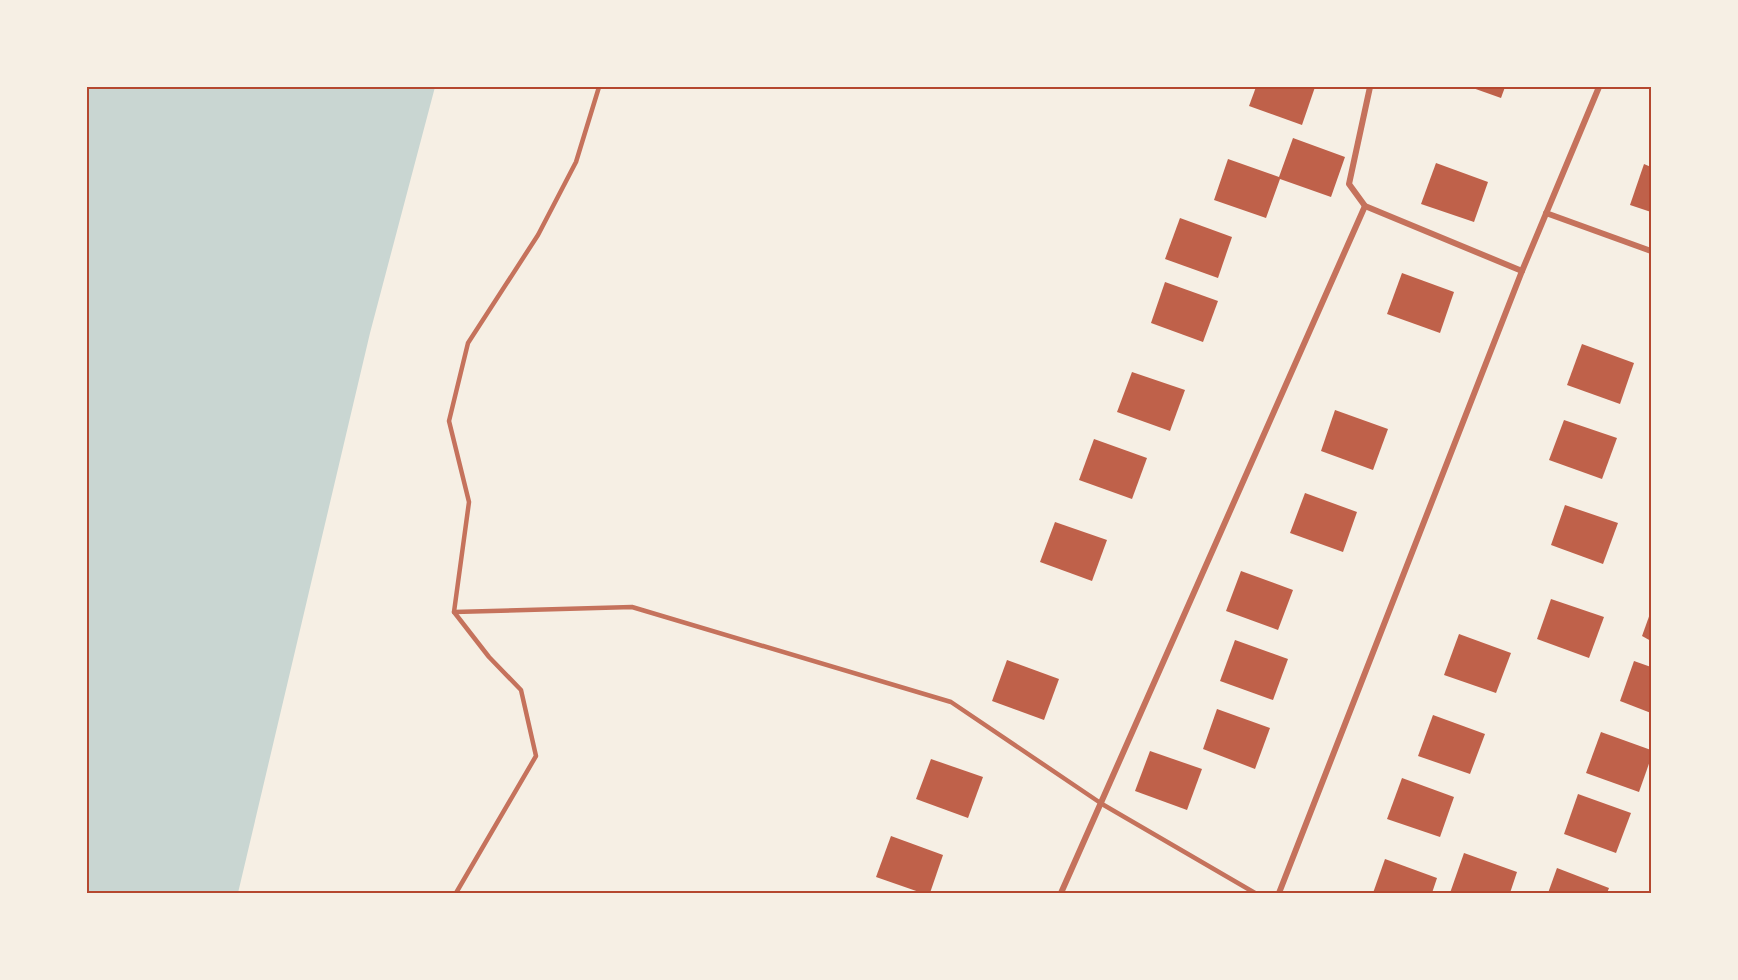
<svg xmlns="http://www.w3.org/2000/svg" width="1738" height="980" font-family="'DejaVu Sans',sans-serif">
	<rect width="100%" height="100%" fill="#f6efe4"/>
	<polygon fill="#c9d6d2" points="87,87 435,87 370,333 238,893 87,893"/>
	<g fill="#bf614a">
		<polygon points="1256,87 1315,87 1302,125 1249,106"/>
		<polygon points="1470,87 1505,87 1501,98"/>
		<polygon points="1293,138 1345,157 1331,197 1280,179 1266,218 1214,200 1228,159 1279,177"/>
		<polygon points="1436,163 1488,182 1474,222 1421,204"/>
		<polygon points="1644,164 1651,167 1651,212 1630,205"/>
		<polygon points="1180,218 1232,237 1218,278 1165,259"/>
		<polygon points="1402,273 1454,292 1440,333 1387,314"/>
		<polygon points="1165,282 1218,301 1203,342 1151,323"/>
		<polygon points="1582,344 1634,363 1620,404 1567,385"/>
		<polygon points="1132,372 1185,390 1170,431 1117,412"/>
		<polygon points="1335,410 1388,429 1373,470 1321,451"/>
		<polygon points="1564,420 1617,438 1602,479 1549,460"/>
		<polygon points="1094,439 1147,458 1132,499 1079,480"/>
		<polygon points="1305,493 1357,512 1343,552 1290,533"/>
		<polygon points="1565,505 1618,523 1603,564 1551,545"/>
		<polygon points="1055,522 1107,540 1092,581 1040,562"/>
		<polygon points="1241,571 1293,590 1278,630 1226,611"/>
		<polygon points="1551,599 1604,617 1589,658 1537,639"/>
		<polygon points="1651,611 1651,641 1642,636"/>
		<polygon points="1459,634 1511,653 1496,693 1444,675"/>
		<polygon points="1235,640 1288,659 1273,700 1220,681"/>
		<polygon points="1007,660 1059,679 1044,720 992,701"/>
		<polygon points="1634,661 1651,667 1651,713 1620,701"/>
		<polygon points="1217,709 1270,728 1255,769 1203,749"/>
		<polygon points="1433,715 1485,734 1470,774 1418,756"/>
		<polygon points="1601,732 1651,750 1651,758 1639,792 1586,773"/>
		<polygon points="1150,751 1202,769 1187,810 1135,791"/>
		<polygon points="931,759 983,777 968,818 916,799"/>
		<polygon points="1402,778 1454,797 1440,837 1387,819"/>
		<polygon points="1578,794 1631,813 1616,853 1564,834"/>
		<polygon points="891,836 943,855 930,893 922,893 876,877"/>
		<polygon points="1464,853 1517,872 1510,893 1450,893"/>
		<polygon points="1385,859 1437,878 1432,893 1373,893"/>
		<polygon points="1557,868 1609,888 1607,893 1548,893"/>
	</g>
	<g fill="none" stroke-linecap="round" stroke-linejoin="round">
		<g stroke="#c5725c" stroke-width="4.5">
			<polyline points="454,612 632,607 951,702 1102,804 1255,893"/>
			<polyline points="456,893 536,756 521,690 489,657 454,612 469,502 449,421 468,343 538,235 576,162 599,87"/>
		</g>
		<g stroke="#c5725c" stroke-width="6">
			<polyline points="1370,87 1349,184 1365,206 1522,271"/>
			<polyline points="1546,213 1651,251"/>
			<polyline points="1061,893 1365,206"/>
			<polyline points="1279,893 1522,271 1599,87"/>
		</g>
	</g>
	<rect width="1738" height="980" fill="none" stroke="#f6efe4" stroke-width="177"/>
	<rect x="88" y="88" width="1562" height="804" fill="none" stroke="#b5482f" stroke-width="2"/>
</svg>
